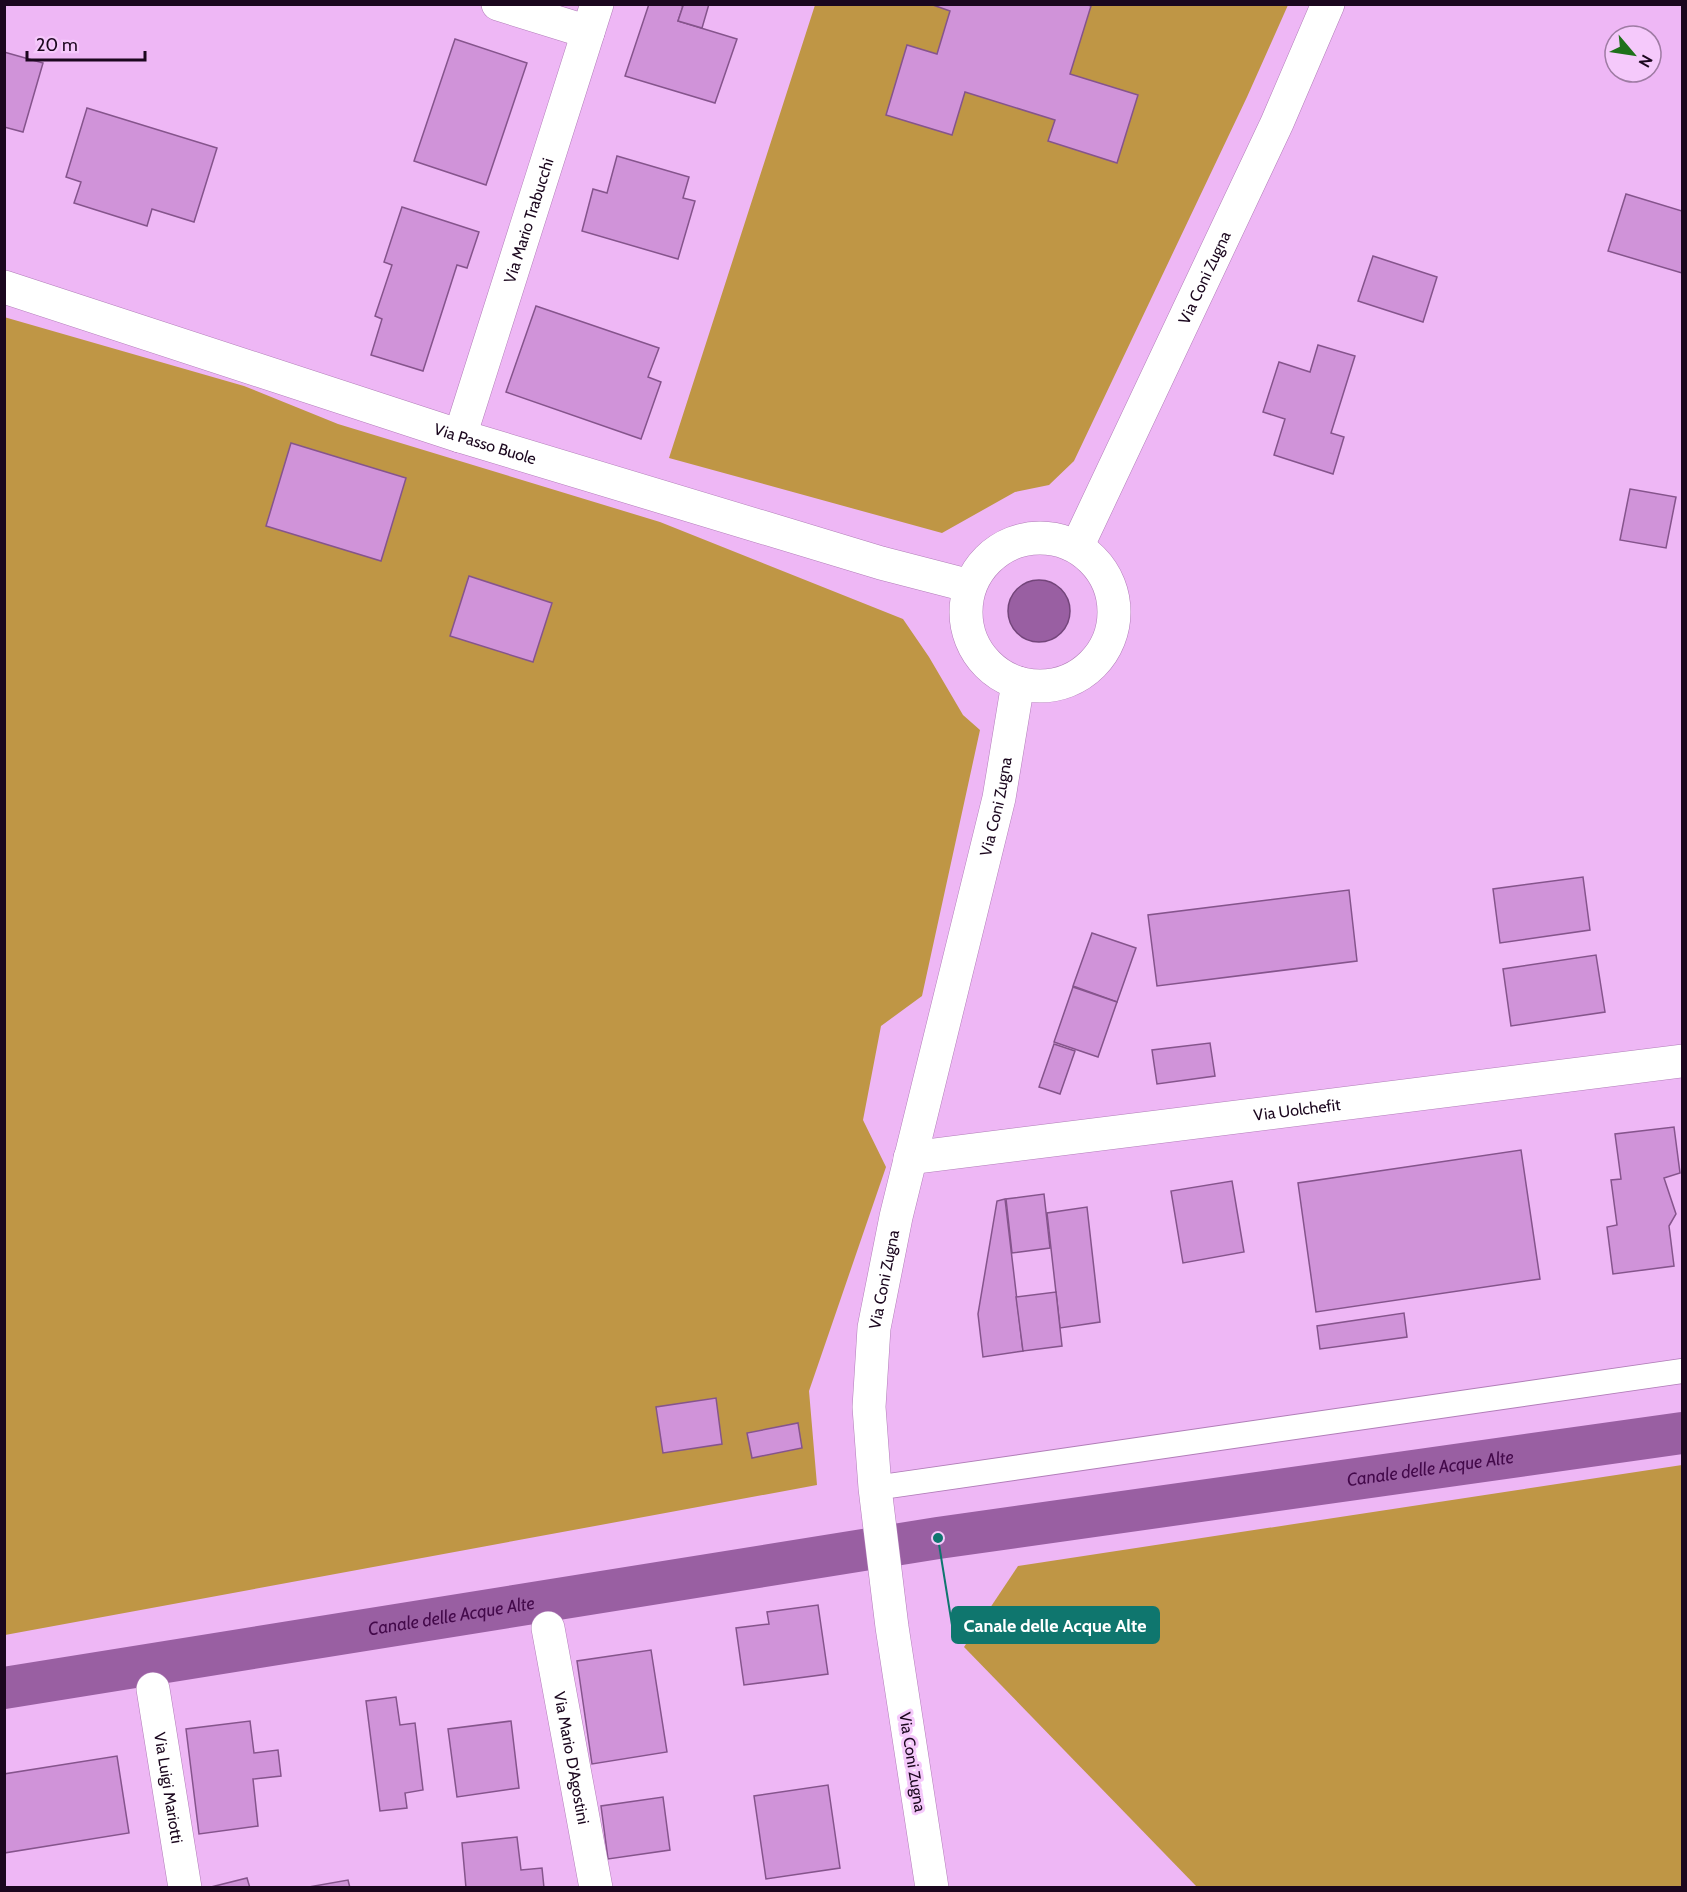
<svg xmlns="http://www.w3.org/2000/svg" width="1687" height="1892" font-family="Cabin,sans-serif">
	<rect width="100%" height="100%" fill="#eeb7f5"/>
	<g fill="#bf9645">
		<polygon points="815,5 1288,5 1247,97 1074,461 1049,485 1015,492 942,533 669,458"/>
		<polygon points="4,317 244,386 338,424 660,522 903,619 929,657 963,715 980,730 922,996 881,1026 863,1120 886,1167 809,1391 817,1485 5,1635"/>
		<polygon points="1682,1465 1682,1887 1197,1887 964,1647 1018,1566"/>
	</g>
	<circle fill="#995fa2" stroke="#73457a" stroke-width="1.5" cx="1039" cy="611" r="31"/>
	<g fill="none" stroke-linecap="round" stroke-linejoin="round">
		<path stroke="#995fa2" stroke-width="42" id="s1" d="M4,1688l934,-150 744,-105"/>
	</g>
	<g fill="#d093d9" stroke="#85548c" stroke-width="1.5">
		<polygon points="649,4 678,4 683,6 678,21 737,39 715,103 625,76"/>
		<polygon points="678,4 709,4 702,28 678,21 683,6"/>
		<polygon points="930,4 1085,4 1091,6 1070,74 1138,95 1117,163 1048,141 1055,120 965,92 952,135 886,115 907,45 937,54 950,11"/>
		<polygon points="455,39 527,63 486,185 414,161"/>
		<polygon points="4,52 43,63 23,132 4,127"/>
		<polygon points="87,108 217,148 194,222 152,209 147,226 74,203 81,182 66,177"/>
		<polygon points="617,156 689,177 683,198 695,201 678,259 582,231 593,189 607,193"/>
		<polygon points="1626,194 1682,211 1682,273 1608,251"/>
		<polygon points="402,207 479,232 467,268 457,265 423,371 371,355 382,319 375,316 392,265 384,262"/>
		<polygon points="1373,256 1437,277 1423,322 1358,301"/>
		<polygon points="536,306 659,348 648,377 661,382 641,439 506,392"/>
		<polygon points="1318,345 1355,356 1331,433 1344,437 1333,474 1274,455 1285,419 1263,412 1279,362 1310,372"/>
		<polygon points="291,443 406,478 381,561 266,526"/>
		<polygon points="1630,489 1676,497 1666,548 1620,540"/>
		<polygon points="469,576 552,603 533,662 450,636"/>
		<polygon points="1583,877 1590,930 1500,943 1493,889"/>
		<polygon points="1349,890 1357,961 1157,986 1148,915"/>
		<polygon points="1092,933 1136,948 1117,1002 1073,986"/>
		<polygon points="1596,955 1605,1012 1511,1026 1503,969"/>
		<polygon points="1073,987 1117,1002 1098,1057 1054,1042"/>
		<polygon points="1210,1043 1215,1076 1157,1084 1152,1050"/>
		<polygon points="1054,1044 1075,1051 1060,1094 1039,1087"/>
		<polygon points="1674,1127 1680,1173 1664,1178 1676,1214 1669,1226 1674,1266 1613,1274 1607,1227 1617,1225 1611,1180 1621,1179 1615,1134"/>
		<polygon points="1521,1150 1540,1279 1316,1312 1298,1183"/>
		<polygon points="1232,1181 1244,1252 1183,1263 1171,1191"/>
		<polygon points="1044,1194 1050,1248 1012,1253 1006,1199"/>
		<polygon points="1005,1199 1023,1351 983,1357 978,1314 997,1201"/>
		<polygon points="1087,1207 1100,1322 1060,1328 1047,1213"/>
		<polygon points="1056,1292 1062,1346 1023,1351 1016,1297"/>
		<polygon points="1404,1313 1407,1337 1320,1349 1317,1326"/>
		<polygon points="716,1398 722,1444 663,1453 656,1407"/>
		<polygon points="798,1423 802,1448 752,1458 747,1433"/>
		<polygon points="818,1605 828,1674 744,1685 736,1628 769,1624 767,1612"/>
		<polygon points="651,1650 667,1752 592,1764 577,1661"/>
		<polygon points="396,1697 400,1725 415,1723 423,1790 405,1793 407,1808 380,1811 366,1701"/>
		<polygon points="250,1721 254,1753 278,1750 281,1776 253,1779 258,1826 199,1834 186,1729"/>
		<polygon points="511,1721 519,1788 457,1797 448,1729"/>
		<polygon points="117,1756 129,1833 4,1853 4,1774"/>
		<polygon points="828,1785 840,1868 766,1879 754,1796"/>
		<polygon points="663,1797 670,1850 608,1859 601,1806"/>
		<polygon points="517,1837 521,1870 542,1868 544,1888 466,1888 462,1843"/>
		<polygon points="247,1878 250,1888 207,1888"/>
		<polygon points="348,1880 350,1888 303,1888"/>
	</g>
	<g fill="none" stroke-linecap="round" stroke-linejoin="round">
		<g stroke="#b17db8" stroke-width="26">
			<polyline id="service" points="875,1488 1682,1371"/>
		</g>
		<g stroke="#b17db8" stroke-width="34">
			<g id="minor">
				<polyline points="498,4 588,32"/>
				<path id="s2" d="M4,287l456,149 421,127 89,23"/>
				<path id="s3" d="M460,436l137,-432"/>
				<path id="s4" d="M910,1158l772,-97"/>
				<path id="s5" d="M548,1628l48,260"/>
				<path id="s6" d="M153,1689l32,199"/>
			</g>
		</g>
		<g stroke="#b17db8" stroke-width="34">
			<g id="tertiary">
				<circle cx="1040" cy="612" r="74"/>
				<path id="s7" d="M1077,547l200,-424 51,-119"/>
				<path id="s8" d="M932,1888l-40,-261 -17,-139 -6,-81 5,-79 22,-111 103,-419 19,-115"/>
			</g>
		</g>
		<use href="#service" stroke="#fff" stroke-width="24"/>
		<use href="#minor" stroke="#fff" stroke-width="33"/>
		<use href="#tertiary" stroke="#fff" stroke-width="33"/>
	</g>
	<g text-anchor="middle" stroke-width="6" stroke-linejoin="round" paint-order="stroke">
		<g font-size="16" fill="#1b071e" stroke="#f5c9fb">
			<text dy="6" stroke="none"><textPath href="#s3" startOffset="226">Via Mario Trabucchi</textPath></text>
			<text dy="6" stroke="none"><textPath href="#s7" startOffset="298">Via Coni Zugna</textPath></text>
			<text dy="6" stroke="none"><textPath href="#s2" startOffset="506">Via Passo Buole</textPath></text>
			<text dy="6" stroke="none"><textPath href="#s8" startOffset="1100">Via Coni Zugna</textPath></text>
			<text dy="6" stroke="none"><textPath href="#s4" startOffset="390">Via Uolchefit</textPath></text>
			<text dy="6" stroke="none"><textPath href="#s8" startOffset="614">Via Coni Zugna</textPath></text>
			<text dy="6" stroke="none"><textPath href="#s5" startOffset="132">Via Mario D'Agostini</textPath></text>
			<text transform="translate(913 1762) rotate(81)" y="6">Via Coni Zugna</text>
			<text dy="6" stroke="none"><textPath href="#s6" startOffset="100">Via Luigi Mariotti</textPath></text>
		</g>
		<g font-size="18" font-style="italic" fill="#43094a" stroke="#f5c9fb">
			<text dy="6" stroke="none"><textPath href="#s1" startOffset="1443">Canale delle Acque Alte</textPath></text>
			<text dy="6" stroke="none"><textPath href="#s1" startOffset="453">Canale delle Acque Alte</textPath></text>
		</g>
	</g>
	<path fill="none" stroke="#0f766e" stroke-width="2" d="M938 1538L952 1625"/>
	<circle fill="#0f766e" stroke="#f5c9fb" stroke-width="2" cx="938" cy="1538" r="6"/>
	<rect fill="#0f766e" stroke="#0f766e" stroke-width="2" x="952" y="1607" width="207" height="36" rx="6"/>
	<g font-size="18" text-anchor="middle" font-weight="bold" fill="#fff">
		<text x="1055" y="1632">Canale delle Acque Alte</text>
	</g>
	<rect width="1687" height="1892" fill="none" stroke="#1b071e" stroke-width="12"/>
	<g transform="translate(1633 54) rotate(119)"><circle r="28" fill="#f5c9fb" stroke="#9e7ba3" stroke-width="1.5"/>
	<path d="M0-4.5L10 22L0 15L-10 22Z" fill="#1e711a"/>
	<text y="-9" font-size="16" font-weight="bold" text-anchor="middle" fill="#1b071e">N</text>
	</g>
	<path d="M27 51v9h118v-9" fill="none" stroke="#1b071e" stroke-width="3"/>
	<text x="36" y="51" font-size="18" fill="#1b071e" stroke="#f5c9fb" stroke-width="4.5" paint-order="stroke">20 m</text>
</svg>
